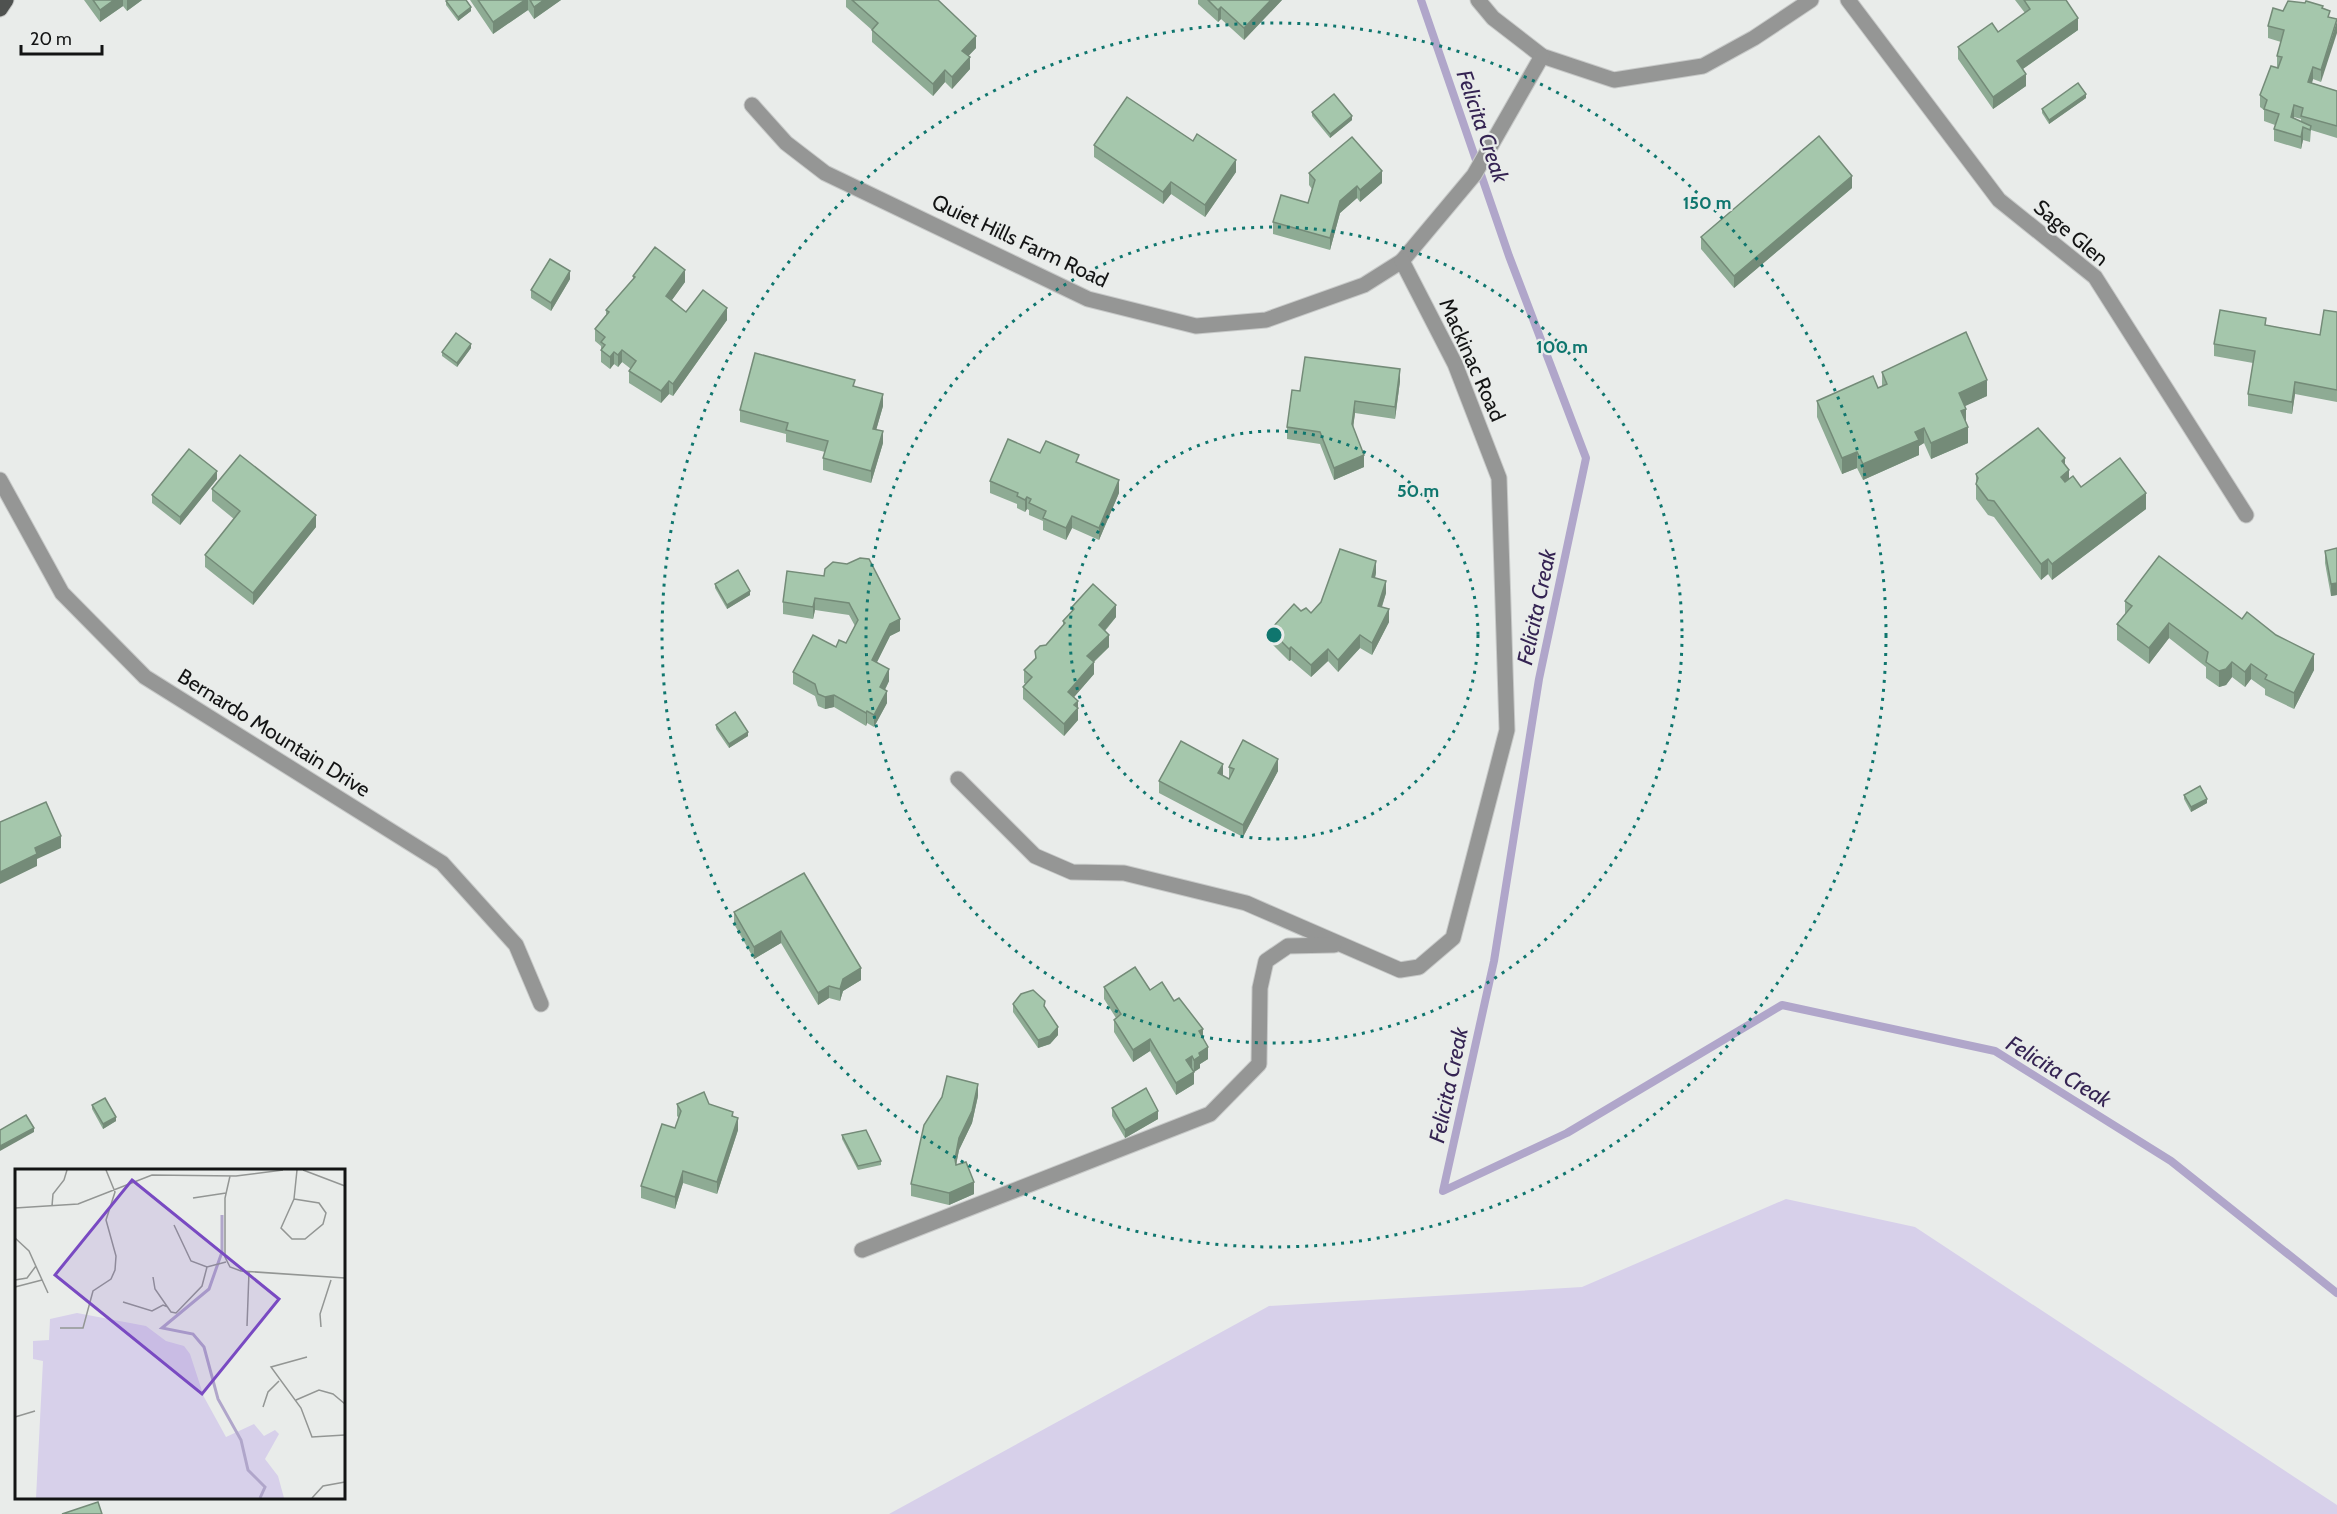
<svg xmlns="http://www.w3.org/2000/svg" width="2337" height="1514" font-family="Cabin,sans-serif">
	<rect width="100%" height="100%" fill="#e9ecea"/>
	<polygon fill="#d7d0ea" points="1786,1199 1915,1227 2337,1505 2337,1514 889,1514 1269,1306 1582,1287"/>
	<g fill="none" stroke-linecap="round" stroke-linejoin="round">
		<polyline stroke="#b0a6ca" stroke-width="8" points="1421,0 1509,256 1586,458 1539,679 1494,961 1443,1191 1567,1133 1782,1005 1995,1051 2171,1161 2337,1293"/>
		<g stroke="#c7c9c8" stroke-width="17">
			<g id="minor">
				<polyline points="1478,0 1493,18 1542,56 1614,80 1703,66 1754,38 1811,0"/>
				<polyline points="1848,0 1999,200 2095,277 2246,515"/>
				<polyline points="752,105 786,143 825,173 1088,299 1196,326 1266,320 1364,285 1402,261 1474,175 1542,56"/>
				<polyline points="0,480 62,593 145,677 442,863 516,945 541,1004"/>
				<polyline points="958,779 1035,856 1072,872 1124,873 1246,903 1400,970 1419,967 1453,938 1507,730 1499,478 1455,364 1402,261"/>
				<polyline points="862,1250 1210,1114 1259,1064 1260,988 1266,961 1288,946 1334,945"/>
			</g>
		</g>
		<g stroke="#c7c9c8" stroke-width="17">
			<polyline id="primary" points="0,9 6,0"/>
		</g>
		<use href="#minor" stroke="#959695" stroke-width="15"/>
		<use href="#primary" stroke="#4f5250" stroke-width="15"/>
	</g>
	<g fill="#8eab94" fill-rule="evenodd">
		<polygon points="84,0 142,0 127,11 123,6 100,22"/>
		<polygon points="470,0 561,0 534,19 528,10 493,34"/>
		<polygon points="846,0 938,0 976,48 968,56 970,69 952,89 945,82 933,96 872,42 872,30 846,7"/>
		<polygon points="1198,0 1282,0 1244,40 1221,19 1218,22 1198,4"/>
		<polygon points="2015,0 2066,0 2078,30 2023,69 2026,86 1993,109 1958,59 1958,47 1998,32 2025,13"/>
		<polygon points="446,1 471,11 458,21 446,5"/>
		<path d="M2323,6l-2,76 -8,-3 -1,4 25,8v47l-26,-8 -1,12 -7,-2 -2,9 -27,-8v-12l1,-4 -11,-4v-11l-4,-3v-12l17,-27v-12l4,-14 -13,-4v-12l15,-15zM2294,117l7,2v3l-7,-3z"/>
		<polygon points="2086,98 2049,124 2042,113 2042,109"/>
		<polygon points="1312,112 1352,120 1330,138 1312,116"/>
		<polygon points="1094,145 1236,172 1205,217 1171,194 1163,204 1094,157"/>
		<polygon points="1309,173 1382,183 1360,202 1357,198 1340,213 1330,250 1273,234 1273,222 1308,203 1312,189 1309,185"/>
		<polygon points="1852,188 1734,288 1701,249 1701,237"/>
		<polygon points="633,276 685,282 672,300 686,312 727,320 673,396 669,394 661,403 629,383 629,371 631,369 622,362 618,367 614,364 610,369 601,362 601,346 595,341 595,329 606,315 606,310 633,279"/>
		<polygon points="570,279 551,311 531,298 531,290"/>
		<polygon points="2337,312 2337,402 2295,394 2292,414 2248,406 2248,394 2253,363 2214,356 2214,344 2266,325 2320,335"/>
		<polygon points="471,348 457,367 442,356 442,352"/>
		<polygon points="1882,372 1987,396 1964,406 1968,443 1931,459 1924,443 1919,446 1919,455 1863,480 1857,468 1842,474 1817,417 1817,401 1878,388 1882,387"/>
		<polygon points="1400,381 1395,419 1355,413 1353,427 1364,467 1334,480 1320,444 1287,439 1287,427 1300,391"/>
		<polygon points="855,386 883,406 876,430 883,443 871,483 823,470 823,458 825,452 786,442 786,434 740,422 740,410"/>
		<polygon points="1040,453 1079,463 1119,493 1099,540 1072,528 1066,540 1043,530 1043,521 1029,515 1029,510 1027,509 1025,512 1017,508 1017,504 990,493 990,481"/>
		<polygon points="2065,465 2069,479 2081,487 2146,509 2052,580 2048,574 2041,580 1994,517 1988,515 1976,499 1976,474"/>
		<polygon points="217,479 180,525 152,503 152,495"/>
		<polygon points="212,489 316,527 253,605 205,567 205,555 234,519 212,501"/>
		<polygon points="2337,548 2337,595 2331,596 2325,563 2325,551"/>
		<polygon points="1376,573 1375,578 1386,593 1382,607 1389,622 1372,655 1360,648 1338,672 1328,661 1311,677 1291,660 1289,661 1270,642 1270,630 1301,611 1311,613"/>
		<polygon points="824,576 900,631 890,636 877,662 889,681 885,690 887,703 874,727 867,723 866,726 834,707 825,709 818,706 815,696 793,684 793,672 836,647 846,643 855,626 849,615 815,610 813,619 783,614 783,602"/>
		<polygon points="715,584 750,595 727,609 715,588"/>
		<polygon points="2125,601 2242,619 2314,670 2294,709 2265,695 2265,689 2251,679 2245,687 2232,677 2226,685 2219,687 2206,678 2206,667 2169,638 2149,664 2117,640 2117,624 2125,615"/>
		<polygon points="1072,607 1116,617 1105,631 1109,647 1094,662 1094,674 1074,697 1078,701 1078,720 1064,736 1023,699 1023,687 1026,684 1024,683 1024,670 1035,659 1035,651 1046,645 1063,626 1063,621 1072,611"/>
		<polygon points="716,725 748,736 729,748 716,729"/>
		<polygon points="1229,767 1278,771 1243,837 1159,793 1159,781 1223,776 1229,779"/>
		<polygon points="2184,795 2207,803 2191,812 2184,799"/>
		<polygon points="804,873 861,980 843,991 840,1001 829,998 818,1005 781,943 754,959 734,924 734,912"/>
		<polygon points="1104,987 1150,990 1174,1001 1203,1038 1208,1059 1200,1064 1200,1068 1194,1072 1191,1069 1194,1084 1176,1095 1150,1051 1133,1062 1114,1032 1114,1020 1116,1018 1104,999"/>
		<polygon points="1013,1004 1045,1007 1058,1035 1050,1044 1038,1048 1013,1012"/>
		<polygon points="978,1096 972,1123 959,1150 956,1164 974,1194 949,1205 911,1196 911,1184"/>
		<polygon points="677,1104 709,1104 733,1116 738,1130 717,1194 683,1183 675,1209 641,1198 641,1186 675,1128 679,1118 677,1116"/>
		<polygon points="92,1105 116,1121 103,1129 92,1109"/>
		<polygon points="1112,1108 1158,1119 1125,1138 1112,1116"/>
		<polygon points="842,1135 881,1161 881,1165 858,1170 842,1139"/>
	</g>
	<g fill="#748b78">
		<polygon points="114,0 123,0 123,6 100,22 100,10"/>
		<polygon points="127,0 142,0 127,11"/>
		<polygon points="525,0 528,0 528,10 493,34 493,22"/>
		<polygon points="544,0 561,0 534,19 534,7"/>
		<polygon points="1271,0 1282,0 1244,40 1244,28"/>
		<polygon points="471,7 471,11 458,21 458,17"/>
		<polygon points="1221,7 1221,19 1218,22 1218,10"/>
		<polygon points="2078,18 2078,30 2017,73 2017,61"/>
		<polygon points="2337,21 2337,33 2321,82 2321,70"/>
		<polygon points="976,36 976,48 962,63 962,51"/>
		<polygon points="970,57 970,69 952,89 952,77"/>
		<polygon points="2313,67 2313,79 2308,95 2308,82"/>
		<polygon points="945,70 945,82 933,96 933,84"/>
		<polygon points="2026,74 2026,86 1993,109 1993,97"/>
		<polygon points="2086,94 2086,98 2049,124 2049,120"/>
		<polygon points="2294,105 2294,117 2291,129 2291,117"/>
		<polygon points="1352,116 1352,120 1330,138 1330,134"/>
		<polygon points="2303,127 2303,140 2301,149 2301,137"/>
		<polygon points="1236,160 1236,172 1205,217 1205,205"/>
		<polygon points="1382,171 1382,183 1360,202 1360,190"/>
		<polygon points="1852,176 1852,188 1734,288 1734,276"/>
		<polygon points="1171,182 1171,194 1163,204 1163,192"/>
		<polygon points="1357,186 1357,198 1340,213 1330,250 1330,238 1340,201"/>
		<polygon points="685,270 685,282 666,308 666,296"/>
		<polygon points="570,271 570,279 551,311 551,303"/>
		<polygon points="727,308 727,320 673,396 673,384"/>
		<polygon points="471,344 471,348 457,367 457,363"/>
		<polygon points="622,350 622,362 618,367 618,355"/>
		<polygon points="614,352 614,364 610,369 610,357"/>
		<polygon points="1400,369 1400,381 1395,419 1395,407"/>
		<polygon points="1987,380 1987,396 1959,409 1959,393"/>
		<polygon points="669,381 669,394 661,403 661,391"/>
		<polygon points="2295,382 2295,394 2292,414 2292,402"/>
		<polygon points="883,394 883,406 873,441 873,429"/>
		<polygon points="1355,401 1355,413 1352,436 1352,424"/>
		<polygon points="1966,409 1966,425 1961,411"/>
		<polygon points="1968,427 1968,443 1931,459 1931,443"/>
		<polygon points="1924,428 1924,443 1919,446 1919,455 1863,480 1863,464 1915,432"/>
		<polygon points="883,431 883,443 871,483 871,471"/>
		<polygon points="1857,452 1857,468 1842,474 1842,458"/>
		<polygon points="1364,455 1364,467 1334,480 1334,468"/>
		<polygon points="2065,458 2065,474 2069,470 2069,486 2061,493 2062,461"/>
		<polygon points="217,471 217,479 180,525 180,517"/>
		<polygon points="1119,480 1119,493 1099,540 1099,528"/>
		<polygon points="2146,493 2146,509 2052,580 2052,564"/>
		<polygon points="1027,497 1027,509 1025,512 1025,500"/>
		<polygon points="316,515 316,527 253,605 253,593"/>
		<polygon points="1072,516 1072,528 1066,540 1066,528"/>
		<polygon points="2048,559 2048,574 2041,580 2041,564"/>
		<polygon points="1376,561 1376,573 1372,589 1372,577"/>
		<polygon points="1386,581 1386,593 1378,618 1378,606"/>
		<polygon points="2337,583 2337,595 2331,596 2331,584"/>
		<polygon points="750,591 750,595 727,609 727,605"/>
		<polygon points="815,598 815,610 813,619 813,607"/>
		<polygon points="1116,605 1116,617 1099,637 1099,625"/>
		<polygon points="1389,609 1389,622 1372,655 1372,643"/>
		<polygon points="900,619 900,631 890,636 872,672 872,660 890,624"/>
		<polygon points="2169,623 2169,638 2149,664 2149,648"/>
		<polygon points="1109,635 1109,647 1087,668 1087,656"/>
		<polygon points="1360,635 1360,648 1338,672 1338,660"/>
		<polygon points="1291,647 1291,660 1289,661 1289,649"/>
		<polygon points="1328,649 1328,661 1311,677 1311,665"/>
		<polygon points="2314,654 2314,670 2294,709 2294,693"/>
		<polygon points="1094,662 1094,674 1068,704 1068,692"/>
		<polygon points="2232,662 2232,677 2226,685 2219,687 2219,671"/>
		<polygon points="2251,664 2251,679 2245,687 2245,672"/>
		<polygon points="889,669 889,681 880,699 880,687"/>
		<polygon points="887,691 887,703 874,727 874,715"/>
		<polygon points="834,695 834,707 825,709 825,697"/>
		<polygon points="1078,701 1078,720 1064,736 1064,724 1074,705"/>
		<polygon points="867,711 867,723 866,726 866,713"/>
		<polygon points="748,732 748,736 729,748 729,744"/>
		<polygon points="1278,759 1278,771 1243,837 1243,825"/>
		<polygon points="1223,764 1223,776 1218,773"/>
		<polygon points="2207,799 2207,803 2191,812 2191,807"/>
		<polygon points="61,836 61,848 37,859 37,866 0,884 0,872 35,848"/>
		<polygon points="781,931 781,943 754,959 754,947"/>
		<polygon points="861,968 861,980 843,991 840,1001 840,989 843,979"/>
		<polygon points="829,986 829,998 818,1005 818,993"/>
		<polygon points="1058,1027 1058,1035 1050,1044 1038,1048 1038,1040"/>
		<polygon points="1203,1029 1203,1041 1199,1031"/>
		<polygon points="1150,1039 1150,1051 1133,1062 1133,1050"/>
		<polygon points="1208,1047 1208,1059 1200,1064 1200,1068 1194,1072 1194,1060 1199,1053"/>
		<polygon points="1192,1056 1192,1068 1186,1072 1186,1060"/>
		<polygon points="1194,1072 1194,1084 1176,1095 1176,1083"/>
		<polygon points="978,1084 978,1096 972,1123 959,1150 955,1171 955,1159 959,1138"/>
		<polygon points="1158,1111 1158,1119 1125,1138 1125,1130"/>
		<polygon points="116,1117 116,1121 103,1129 103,1124"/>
		<polygon points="738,1118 738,1130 717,1194 717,1182"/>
		<polygon points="34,1128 34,1132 0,1151 0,1146"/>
		<polygon points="683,1171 683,1183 675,1209 675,1197"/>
		<polygon points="974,1182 974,1194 949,1205 949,1193"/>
	</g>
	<g fill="#a5c7ac" stroke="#748b78" stroke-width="1.5">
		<polygon points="93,0 114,0 100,10"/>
		<polygon points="448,0 466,0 471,7 458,17 446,1"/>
		<polygon points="478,0 525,0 493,22"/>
		<polygon points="530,0 544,0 534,7"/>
		<polygon points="852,0 938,0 976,36 962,51 970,57 952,77 945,70 933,84 872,30 878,23"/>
		<polygon points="1208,0 1271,0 1244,28 1221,7 1218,10"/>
		<polygon points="2024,0 2066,0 2078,18 2017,61 2026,74 1993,97 1958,47 1992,23 1998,32 2030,9"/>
		<polygon points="2288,1 2305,3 2306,1 2323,6 2322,8 2330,11 2328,17 2337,19 2321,70 2313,67 2308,82 2337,91 2337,126 2301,116 2303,108 2294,105 2291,117 2311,126 2310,130 2303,127 2301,137 2274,129 2279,114 2264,109 2267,100 2260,95 2271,66 2278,68 2282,57 2277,56 2284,30 2268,26 2273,8 2283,11"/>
		<polygon points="2078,83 2086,94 2049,120 2042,109"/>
		<polygon points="1334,94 1352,116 1330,134 1312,112"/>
		<polygon points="1127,97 1193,141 1197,134 1236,160 1205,205 1171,182 1163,192 1094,145"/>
		<polygon points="1819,136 1852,176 1734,276 1701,237"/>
		<polygon points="1352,137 1382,171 1360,190 1357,186 1340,201 1330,238 1273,222 1281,195 1308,203 1315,180 1309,173"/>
		<polygon points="655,247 685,270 666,296 686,312 703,290 727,308 673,384 669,381 661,391 629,371 636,361 622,350 618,355 614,352 610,357 601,350 605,345 601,342 605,337 595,329 609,312 606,310 635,277 633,276"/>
		<polygon points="550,259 570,271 551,303 531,290"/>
		<polygon points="2220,310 2266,318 2265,325 2320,335 2324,310 2337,312 2337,390 2295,382 2292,402 2248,394 2255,351 2214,344"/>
		<polygon points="1966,332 1987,380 1959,393 1966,409 1961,411 1968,427 1931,443 1924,428 1915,432 1919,440 1863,464 1857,452 1842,458 1817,401 1873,376 1878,388 1887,384 1882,372"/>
		<polygon points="456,333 471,344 457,363 442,352"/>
		<polygon points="755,353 855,380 853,386 883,394 873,429 883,431 871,471 823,458 828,441 786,430 788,423 740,410"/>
		<polygon points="1305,357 1400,369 1395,407 1355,401 1352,424 1364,455 1334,468 1320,432 1287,427 1292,390 1300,391"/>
		<polygon points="2038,428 2065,458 2062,461 2069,470 2061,477 2065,482 2073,476 2081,487 2120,458 2146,493 2052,564 2048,559 2041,564 1994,501 1988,500 1976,484 1978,478 1976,474"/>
		<polygon points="1008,439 1040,453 1046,441 1079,455 1076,462 1119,480 1099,528 1072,516 1066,528 1043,518 1046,511 1029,503 1031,499 1027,497 1025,500 1017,496 1018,493 990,481"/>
		<polygon points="189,449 217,471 180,517 152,495"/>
		<polygon points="240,455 316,515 253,593 205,555 240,511 212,489"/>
		<polygon points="2337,548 2337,583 2331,584 2325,551"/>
		<polygon points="1340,549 1376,561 1372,577 1386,581 1378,606 1389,609 1372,643 1360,635 1338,660 1328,649 1311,665 1291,647 1289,649 1270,630 1294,604 1301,611 1306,608 1311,613 1321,602"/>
		<polygon points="2159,556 2242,619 2247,612 2276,635 2314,654 2294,693 2265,679 2267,675 2251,664 2245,672 2232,662 2226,669 2219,671 2206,662 2208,652 2169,623 2149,648 2117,624 2132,606 2125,601"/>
		<polygon points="860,558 869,559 900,619 890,624 872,660 889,669 880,687 887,691 874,715 867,711 866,713 834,695 825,697 818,694 815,684 793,672 813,635 836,647 839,640 846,643 858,620 849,603 815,598 813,607 783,602 787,571 824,576 825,569 833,562 847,564"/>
		<polygon points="738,570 750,591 727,605 715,584"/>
		<polygon points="1093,584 1116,605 1099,625 1109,635 1087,656 1094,662 1068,692 1078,701 1074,705 1078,708 1064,724 1023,687 1032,677 1024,670 1036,658 1035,651 1040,646 1046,645 1065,623 1063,621 1074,609 1072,607"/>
		<polygon points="735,712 748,732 729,744 716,725"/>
		<polygon points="1243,740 1278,759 1243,825 1159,781 1181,741 1223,764 1218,773 1229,779 1234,769 1229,767"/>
		<polygon points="2200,786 2207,799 2191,807 2184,795"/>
		<polygon points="46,802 61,836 35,848 37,854 0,872 0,822"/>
		<polygon points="804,873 861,968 843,979 840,989 829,986 818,993 781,931 754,947 734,912"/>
		<polygon points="1135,967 1150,990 1162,982 1174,1001 1179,998 1203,1029 1199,1031 1208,1047 1199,1053 1200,1056 1194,1060 1192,1056 1186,1060 1194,1072 1176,1083 1150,1039 1133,1050 1114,1020 1121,1014 1104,987"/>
		<polygon points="1033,990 1045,1001 1044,1006 1058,1027 1050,1036 1038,1040 1013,1004 1021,994"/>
		<polygon points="947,1076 978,1084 972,1111 959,1138 955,1159 956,1165 966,1162 974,1182 949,1193 911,1184 924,1125 942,1097"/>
		<polygon points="1146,1088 1158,1111 1125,1130 1112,1108"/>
		<polygon points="704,1092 709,1104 733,1112 732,1116 738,1118 717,1182 683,1171 675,1197 641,1186 662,1124 675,1128 681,1111 677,1104"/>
		<polygon points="105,1098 116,1117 103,1124 92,1105"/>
		<polygon points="26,1115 34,1128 0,1146 0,1130"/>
		<polygon points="866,1130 881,1161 858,1166 842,1135"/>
		<polygon points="98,1502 102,1514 62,1514"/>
	</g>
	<g fill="none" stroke="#0f766e" stroke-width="3" stroke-dasharray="3 6">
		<circle cx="1274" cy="635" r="204"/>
		<circle cx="1274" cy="635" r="408"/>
		<circle cx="1274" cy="635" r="612"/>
	</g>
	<g text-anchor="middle" stroke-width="4.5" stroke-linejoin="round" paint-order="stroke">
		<g font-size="21" fill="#131414" stroke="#e9ecea">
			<text transform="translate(2071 233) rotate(40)" y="7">Sage Glen</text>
			<text transform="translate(1020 241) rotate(25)" y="7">Quiet Hills Farm Road</text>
			<text transform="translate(1472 360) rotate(66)" y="7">Mackinac Road</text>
			<text transform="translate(274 733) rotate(32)" y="7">Bernardo Mountain Drive</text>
		</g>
		<g font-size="22" font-style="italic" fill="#352453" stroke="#e9ecea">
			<text transform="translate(1483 126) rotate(71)" y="8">Felicita Creak</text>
			<text transform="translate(1536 607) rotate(-78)" y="8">Felicita Creak</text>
			<text transform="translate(2059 1071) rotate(31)" y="8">Felicita Creak</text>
			<text transform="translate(1448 1085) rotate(-78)" y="8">Felicita Creak</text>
		</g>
	</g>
	<g transform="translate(15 1169)">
		<rect width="330" height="330" fill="#e9ecea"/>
		<path d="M62,144l69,13 20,15 18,5 6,8 14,43 22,40 28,-13 10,12 11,-6 4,4 -14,25 13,17 6,22h-248l7,-137 -10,-2v-18l16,-1 1,-21z" fill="#d7d0ea"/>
		<path fill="none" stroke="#b0a6ca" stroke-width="3" d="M207,46v37l-13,37 -47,39 31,6 11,13 14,52 23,41 7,30 17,17 -5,11"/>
		<path fill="none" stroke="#939694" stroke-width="1.5" d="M288,1l42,16M215,7l-5,22v59l5,10 11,4 104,7M178,29l33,-5M279,30l25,4 7,10 -3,11 -18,15h-13l-11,-11zM279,30l3,-29M37,37l1,-12 11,-14 3,-10M0,39l63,-4 74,-29 84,1 47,-6M159,56l17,36 16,6 19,-5M0,69l14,13 19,42M138,108l2,12 16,23 5,1 26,-27 5,-19M0,111l12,-2 9,-12M0,118l27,-7M108,133l29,9 11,-6 5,2M232,157l2,-54M306,158l-1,-13 11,-34M45,159h23l10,-37 18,-12 4,-9 1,-14 -10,-36 9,-28 -9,-22M292,188l-36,10 30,41 11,29 33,-2M281,231l23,-10 14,4 12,10M248,238l5,-15 11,-11M0,248l20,-6M297,329l11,-12 22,-4"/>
		<path fill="#794ac2" fill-opacity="0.15" stroke="#794ac2" stroke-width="3" d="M117,11l147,119 -77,95 -147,-119z"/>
		<rect width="330" height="330" fill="none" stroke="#131414" stroke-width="3"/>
	</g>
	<circle cx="1274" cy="635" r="9" fill="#0f766e" stroke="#e9ecea" stroke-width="3"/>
	<g font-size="18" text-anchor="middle" font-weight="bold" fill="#0f766e" stroke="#e9ecea" stroke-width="4.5" stroke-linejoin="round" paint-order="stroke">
		<text x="1707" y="209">150 m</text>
		<text x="1562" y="353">100 m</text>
		<text x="1418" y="497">50 m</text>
	</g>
	<path d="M21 45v9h81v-9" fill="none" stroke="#131414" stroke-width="3"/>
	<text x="30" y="45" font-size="18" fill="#131414" stroke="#e9ecea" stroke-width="4.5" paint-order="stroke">20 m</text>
</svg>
